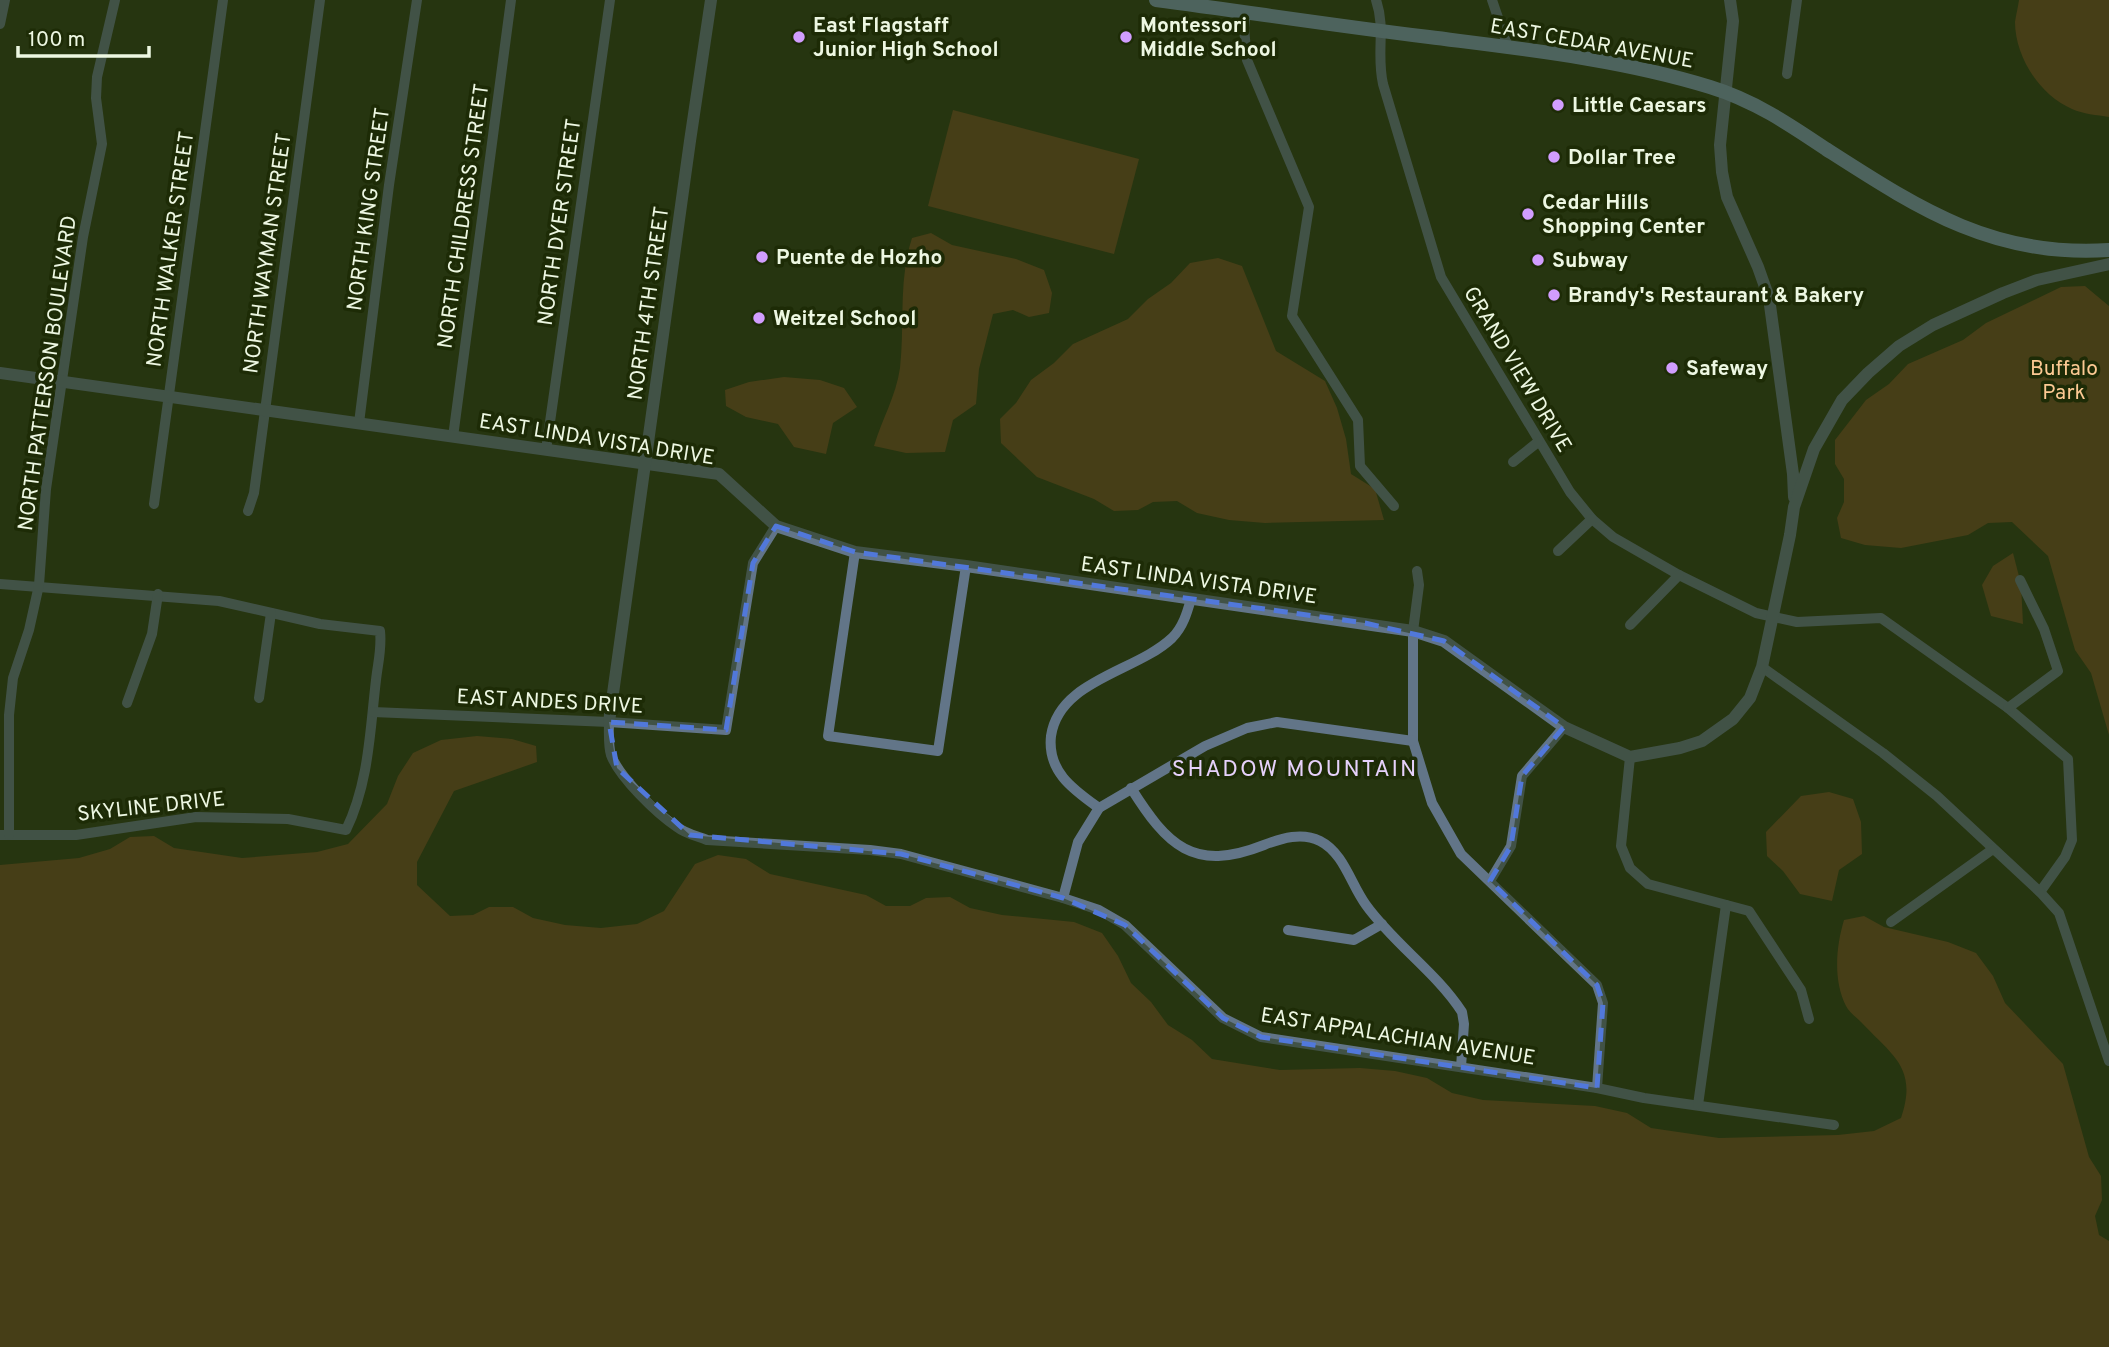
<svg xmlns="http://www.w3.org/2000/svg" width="2109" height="1347" font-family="Overpass,sans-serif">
	<rect width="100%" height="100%" fill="#263510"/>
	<g fill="#6d491f">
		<path d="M2019,0h90v117c-12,-2 -26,-3 -37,-8 -33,-14 -57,-53 -57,-87 1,-7 3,-15 4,-22z"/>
		<polygon points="953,110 1139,159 1114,254 928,206"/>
		<path d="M931,233l21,12 64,14 28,11 8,23 -3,20 -20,4 -16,-7 -20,4 -14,55 -3,35 -23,16 -8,32 -39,1 -32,-7c8,-27 22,-50 26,-78 5,-44 -2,-87 12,-130z"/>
		<polygon points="1218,258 1242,266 1276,351 1325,381 1337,408 1346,439 1351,474 1375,489 1384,520 1265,523 1229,520 1197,513 1177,501 1153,502 1138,510 1114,511 1094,499 1037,477 1001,443 1000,419 1016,403 1031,380 1054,363 1073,344 1128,319 1148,299 1171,283 1190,263"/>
		<polygon points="2085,286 2109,306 2109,735 2091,673 2075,650 2048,556 2012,522 1988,523 1968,535 1901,548 1865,545 1841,538 1837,518 1844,502 1844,479 1835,464 1835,440 1866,400 1889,384 1908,364 1963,340 1986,323 2061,287"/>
		<polygon points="784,377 820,380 844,388 857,407 833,423 826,454 794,447 778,424 746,417 726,406 725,390 749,382"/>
		<polygon points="2013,553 2021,584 2023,624 1991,616 1982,585 1993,566"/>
		<path d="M477,736l35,3 24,7 1,16 -83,29 -37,71v23l33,31 23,-1 16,-8h24l20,11 32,7 36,3 36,-4 27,-13 31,-47 23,-9 28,4 24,15 96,21 20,11h24l16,-8 24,-1 20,11 32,7 72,7 28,11 16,23 13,27 20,19 17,23 24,15 20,19 68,11 80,-2 35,3 32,7 25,15 31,7 112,6 32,7 24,15 68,10 119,-3 36,-4 27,-13c17,-50 -8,-62 -40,-96 -5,-5 -12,-10 -15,-16 -13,-26 -10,-59 -2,-86l20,-4 20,11 64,15 28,11 17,23 12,27 58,61 26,93 12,19 1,24 -7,16 4,19 10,6v106h-2109v-482l79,-7 31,-9 20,-12 24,-1 20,12 68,10 75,-6 31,-8 39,-40 11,-28 15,-23 28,-13z"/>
		<polygon points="1829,792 1853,799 1861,822 1862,854 1839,870 1832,901 1800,894 1783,871 1767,856 1766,832 1801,796"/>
	</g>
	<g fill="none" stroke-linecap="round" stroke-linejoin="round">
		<g stroke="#627588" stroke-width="10">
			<path d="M1376,0c10,29 0,53 7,84l58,193 129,215 22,27 21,18 66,38 77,38 41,9 84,-4 127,90 60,51 4,81 -7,17 -25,35"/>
			<polyline points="1492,0 1508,47"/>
			<polyline points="1246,11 1244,28 1247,60 1309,207 1292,316 1358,420 1360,466 1394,506"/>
			<polyline points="0,24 5,0"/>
			<polyline points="1787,74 1797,0"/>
			<polyline points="359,423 389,185 417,0"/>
			<polyline points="453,437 511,0"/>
			<polyline points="546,450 610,0"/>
			<polyline points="1513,462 1538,442"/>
			<polyline points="154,504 223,0"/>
			<polyline points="248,511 254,493 320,0"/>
			<polyline points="1558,551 1592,519"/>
			<polyline points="855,552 828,736 938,751 966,566"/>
			<polyline points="1417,571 1419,585 1413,631 1413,741 1432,803 1461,854 1597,985 1603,1003 1597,1088"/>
			<path d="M0,584l219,17 101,23 60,7c2,18 -2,31 -4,49 -6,50 -7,103 -30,150l-58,-11 -92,-2 -120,18h-76"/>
			<polyline points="1630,625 1679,575"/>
			<polyline points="1762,667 1883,753 1937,796 2040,892 2059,913 2109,1061"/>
			<polyline points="259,698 271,613"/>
			<polyline points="127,703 152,634 158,594"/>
			<polyline points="2008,708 2058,671 2044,629 2020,580"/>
			<polyline points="373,712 609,722 726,730 753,563 776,526"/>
			<path d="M609,722c0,10 -1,23 2,33 8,22 46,59 66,72 9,7 20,9 30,13l163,10 31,4 162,44 36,12 26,15 98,93 38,19 336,51 47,10 190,27"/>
			<polyline points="1630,757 1621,846 1630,868 1648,884 1749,911 1801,990 1809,1019"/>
			<path d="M1131,788c36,57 62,85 133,57 18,-7 38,-13 56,-4 24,12 31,44 46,64 28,39 70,67 96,107l2,12 -3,43"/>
			<path d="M1099,808c-25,-18 -52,-36 -48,-72 8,-56 85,-64 121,-98 11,-11 15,-25 19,-39"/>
			<polyline points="9,835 9,715 13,678 29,630 39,585 46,489 83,237 102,144 96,98 97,77 115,0"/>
			<polyline points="1490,881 1511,846 1522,776 1564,727"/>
			<polyline points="1063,898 1078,842 1099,808 1205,746 1247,728 1277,722 1413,741"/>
			<polyline points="1891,922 1993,849"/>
			<polyline points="1288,930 1354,940 1382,924"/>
			<polyline points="1698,1105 1726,905"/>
		</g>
		<g stroke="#627588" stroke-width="12">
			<polyline points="1730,0 1733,21 1720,145 1722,172 1727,197 1758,267 1769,298 1793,474 1794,497"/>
			<polyline points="0,373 719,474 776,526 855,552 966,566 1413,631 1444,641 1564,727 1630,757 1680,748 1702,741 1733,719 1750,698 1762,667 1790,535 1794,507 1814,449 1842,400 1868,373 1899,346 1933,325 2003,293 2037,280 2109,264"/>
			<polyline points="609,722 690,141 711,0"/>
		</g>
		<path stroke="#7d9cbb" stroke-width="14" d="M1156,0c91,12 182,26 273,37 94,12 190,22 281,50 43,13 79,37 116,62 92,59 167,109 283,101"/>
	</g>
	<path d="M0 0H2109V1347H0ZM776,526l79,26 510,71 79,18 120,86 -42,49 -11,70 -21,35 107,104 6,18 -6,85 -336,-51 -38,-19 -98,-93 -62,-27 -162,-44 -211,-19 -73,-67 -8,-46 117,8 27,-167z" fill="#263510" fill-opacity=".55" fill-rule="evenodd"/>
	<path fill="none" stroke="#5178da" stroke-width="5" stroke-dasharray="14 9" stroke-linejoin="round" d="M776,526l79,26 510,71 79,18 120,86 -42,49 -11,70 -21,35 107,104 6,18 -6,85 -336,-51 -38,-19 -98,-93 -62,-27 -162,-44 -211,-19 -73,-67 -8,-46 117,8 27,-167z"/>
	<g fill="#d19dfe" stroke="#1d2b06" stroke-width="2.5">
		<circle cx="799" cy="37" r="7"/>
		<circle cx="1126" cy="37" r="7"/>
		<circle cx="1558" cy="105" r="7"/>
		<circle cx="1554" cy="157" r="7"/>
		<circle cx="1528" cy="214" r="7"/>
		<circle cx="762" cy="257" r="7"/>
		<circle cx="1538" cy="260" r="7"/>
		<circle cx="1554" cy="295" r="7"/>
		<circle cx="759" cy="318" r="7"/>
		<circle cx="1672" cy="368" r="7"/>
	</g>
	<g text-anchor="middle" stroke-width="7" stroke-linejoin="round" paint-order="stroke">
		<g font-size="21" font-weight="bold" fill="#edf7e2" stroke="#1d2b06" text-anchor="start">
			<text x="813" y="32">East Flagstaff<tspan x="813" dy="24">Junior High School</tspan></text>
			<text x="1140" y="32">Montessori<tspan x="1140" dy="24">Middle School</tspan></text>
			<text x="1572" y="112">Little Caesars</text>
			<text x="1568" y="164">Dollar Tree</text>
			<text x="1542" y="209">Cedar Hills<tspan x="1542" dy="24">Shopping Center</tspan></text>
			<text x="776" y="264">Puente de Hozho</text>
			<text x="1552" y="267">Subway</text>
			<text x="1568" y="302">Brandy's Restaurant &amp; Bakery</text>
			<text x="773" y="325">Weitzel School</text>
			<text x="1686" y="375">Safeway</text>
		</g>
		<g font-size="21" fill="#edf7e2" stroke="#1d2b06">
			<text transform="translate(1592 43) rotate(10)" y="7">EAST CEDAR AVENUE</text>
			<text transform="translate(368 209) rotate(-82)" y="7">NORTH KING STREET</text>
			<text transform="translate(463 216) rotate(-82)" y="7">NORTH CHILDRESS STREET</text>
			<text transform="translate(559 222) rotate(-82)" y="7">NORTH DYER STREET</text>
			<text transform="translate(170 249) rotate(-82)" y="7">NORTH WALKER STREET</text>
			<text transform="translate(267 253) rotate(-82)" y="7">NORTH WAYMAN STREET</text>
			<text transform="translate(648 303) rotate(-82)" y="7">NORTH 4TH STREET</text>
			<text transform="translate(1518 369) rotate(59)" y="7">GRAND VIEW DRIVE</text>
			<text transform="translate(47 373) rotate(-82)" y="7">NORTH PATTERSON BOULEVARD</text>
			<text transform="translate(597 439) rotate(9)" y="7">EAST LINDA VISTA DRIVE</text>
			<text transform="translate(1199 580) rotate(8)" y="7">EAST LINDA VISTA DRIVE</text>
			<text transform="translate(550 701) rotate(3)" y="7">EAST ANDES DRIVE</text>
			<text transform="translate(151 806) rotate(-6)" y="7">SKYLINE DRIVE</text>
			<text transform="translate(1398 1036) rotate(9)" y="7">EAST APPALACHIAN AVENUE</text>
		</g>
		<g font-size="21" fill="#fcc993" stroke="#1d2b06">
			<text x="2064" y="375">Buffalo<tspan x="2064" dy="24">Park</tspan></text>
		</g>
		<g font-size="23" letter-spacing="2" fill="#e6d1fb" stroke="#1d2b06">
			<text x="1295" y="776">SHADOW MOUNTAIN</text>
		</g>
	</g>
	<path d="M18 46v10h131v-10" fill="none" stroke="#edf7e2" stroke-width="3.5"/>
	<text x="28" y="46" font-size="21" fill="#edf7e2" stroke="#1d2b06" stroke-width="5" paint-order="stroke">100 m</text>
</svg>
